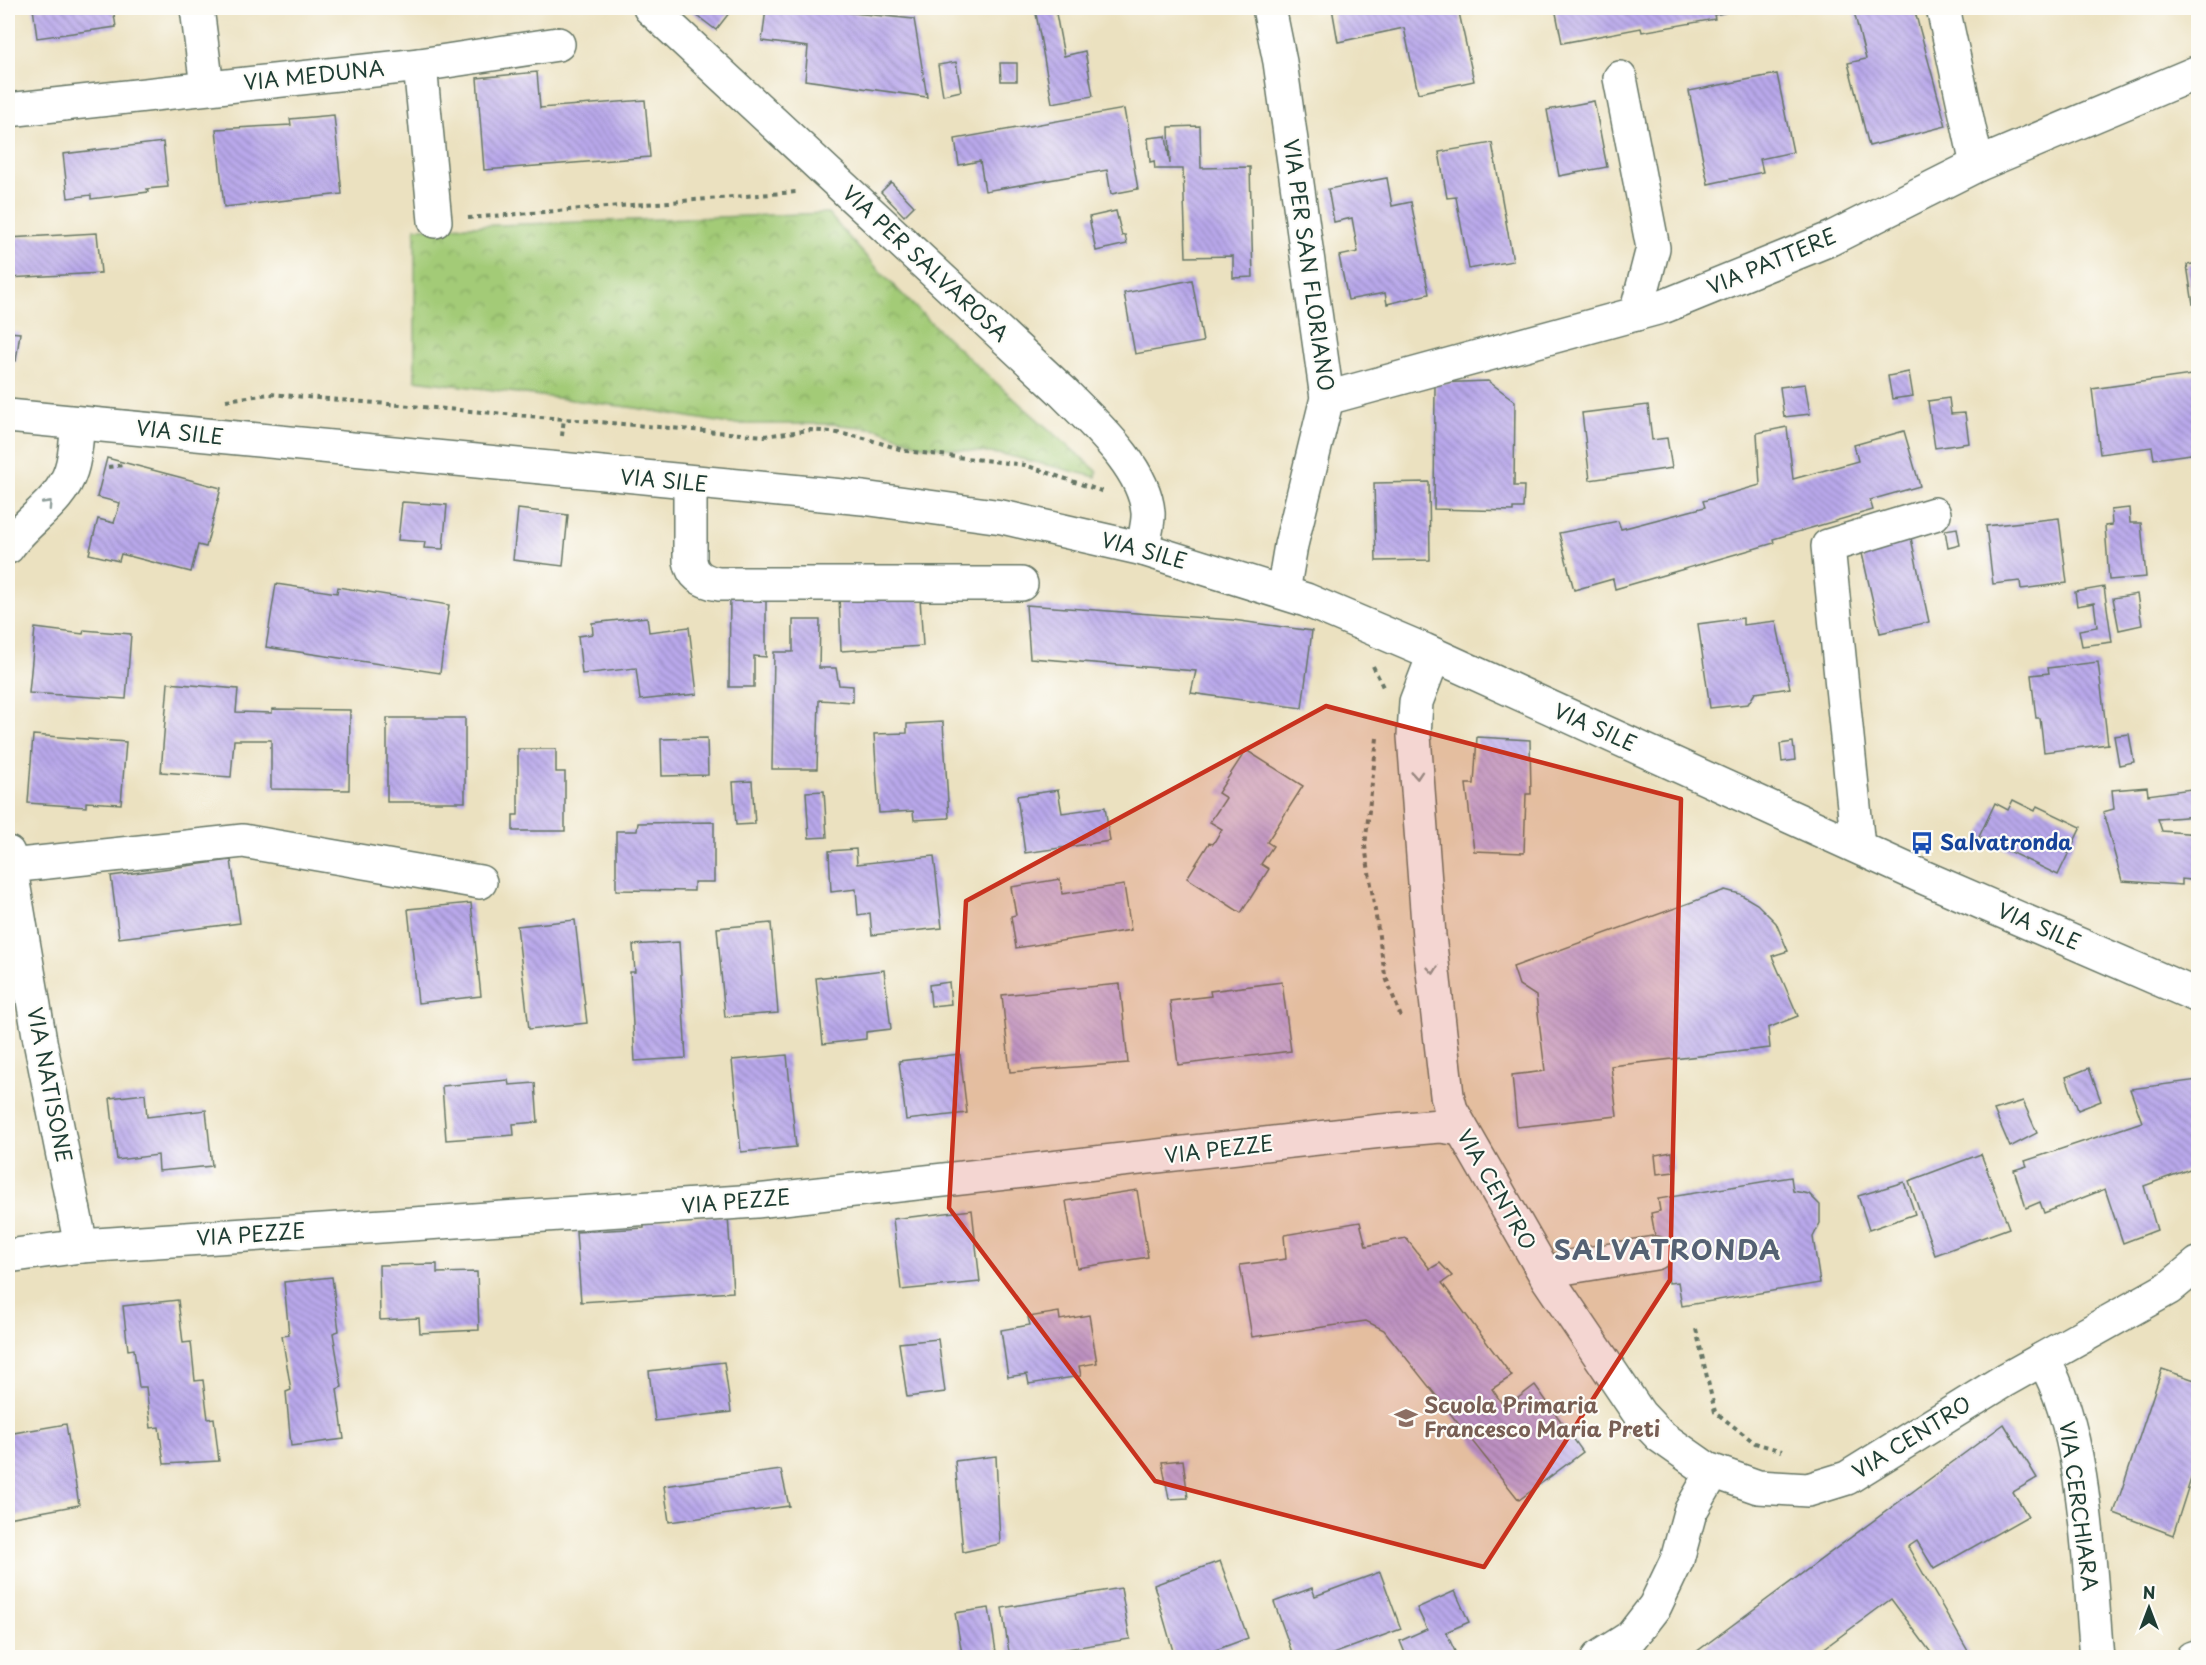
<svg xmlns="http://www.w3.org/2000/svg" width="2206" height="1665" font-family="'Playpen Sans',sans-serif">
	<defs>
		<pattern id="park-crowns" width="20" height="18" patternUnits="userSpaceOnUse" patternTransform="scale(1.5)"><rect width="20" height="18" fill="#a3cb77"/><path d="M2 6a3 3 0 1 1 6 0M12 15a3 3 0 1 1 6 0" fill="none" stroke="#84a662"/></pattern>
		<pattern id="building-back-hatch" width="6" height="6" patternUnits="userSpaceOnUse" patternTransform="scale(1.5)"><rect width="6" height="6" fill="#b9a8eb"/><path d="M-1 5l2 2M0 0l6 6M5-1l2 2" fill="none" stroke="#968abf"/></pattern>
	</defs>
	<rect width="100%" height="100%" fill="#fdfcf7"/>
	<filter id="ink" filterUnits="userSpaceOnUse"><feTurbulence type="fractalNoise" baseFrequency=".0167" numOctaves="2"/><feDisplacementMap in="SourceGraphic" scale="12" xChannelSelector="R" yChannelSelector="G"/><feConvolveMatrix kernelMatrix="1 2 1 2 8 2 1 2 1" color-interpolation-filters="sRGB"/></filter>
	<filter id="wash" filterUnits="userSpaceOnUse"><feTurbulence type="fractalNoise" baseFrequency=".008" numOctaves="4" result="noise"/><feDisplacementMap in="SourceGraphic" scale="24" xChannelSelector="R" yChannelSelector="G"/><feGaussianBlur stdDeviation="1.35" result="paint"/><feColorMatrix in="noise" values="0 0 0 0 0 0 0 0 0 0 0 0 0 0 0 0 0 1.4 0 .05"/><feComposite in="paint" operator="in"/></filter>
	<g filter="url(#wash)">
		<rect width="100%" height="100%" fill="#ebe1c0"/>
		<path fill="url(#park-crowns)" stroke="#618456" stroke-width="1.5" d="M828,213c80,96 175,177 269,258l-1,6 -90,-22 -86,-10 -42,-16 -46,-5h-102l-94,-16 -221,-28v-152z"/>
		<g id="blocks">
			<g fill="url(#building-back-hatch)">
				<polygon points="33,8 113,8 116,27 37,38"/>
				<polygon points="687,8 733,8 716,30"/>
				<polygon points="766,8 833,8 833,11 914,19 927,97 805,80 808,47 762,41"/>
				<polygon points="1035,8 1055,8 1064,56 1085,51 1093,96 1052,103"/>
				<polygon points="1332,8 1458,8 1474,81 1418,93 1404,28 1338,42"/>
				<polygon points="1555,8 1727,8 1728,12 1714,15 1715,19 1642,32 1641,28 1562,43"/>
				<polygon points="1853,8 1914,8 1946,126 1869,146 1848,63 1866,59"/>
				<polygon points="956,62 961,91 943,95 938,65"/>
				<polygon points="1000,63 1017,63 1017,81 1001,81"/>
				<polygon points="537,72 540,108 645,100 650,157 484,170 477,78"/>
				<polygon points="1777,74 1793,152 1760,159 1763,172 1708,184 1689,91"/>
				<polygon points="1594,101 1607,167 1559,176 1547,110"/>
				<polygon points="1124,109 1138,189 1111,194 1107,170 985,191 980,161 959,165 955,139"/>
				<polygon points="334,115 342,194 224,207 216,129 291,125 290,119"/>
				<polygon points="1200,126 1201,168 1250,167 1253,277 1233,278 1233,256 1186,257 1183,169 1155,169 1154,161 1150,162 1148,138 1166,136 1170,164 1169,127"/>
				<polygon points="163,142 168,187 147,189 148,192 91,199 91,195 68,198 63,154"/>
				<polygon points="1492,143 1513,261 1469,269 1456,197 1447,198 1439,152"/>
				<polygon points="1387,178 1392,206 1411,202 1429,294 1387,304 1385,293 1348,300 1339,256 1358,252 1352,218 1334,222 1328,189"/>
				<polygon points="891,182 914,206 904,216 881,192"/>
				<polygon points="1116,211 1122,236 1125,235 1127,244 1096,251 1089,217"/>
				<polygon points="97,233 101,273 8,278 8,238"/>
				<polygon points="2198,263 2198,303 2193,304 2187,265"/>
				<polygon points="1192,280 1203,342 1135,354 1124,293"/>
				<polygon points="8,332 20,333 16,361 8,360"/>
				<polygon points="1909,372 1913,396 1892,399 1888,376"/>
				<polygon points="2198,374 2198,453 2154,459 2152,447 2100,454 2092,389"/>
				<polygon points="1488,381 1515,401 1514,486 1524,486 1523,508 1513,508 1513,511 1434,509 1435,383"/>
				<polygon points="1805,384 1810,414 1784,417 1780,387"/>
				<polygon points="1949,398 1951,414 1965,413 1969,443 1935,448 1928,401"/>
				<polygon points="1648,405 1652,440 1667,438 1672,468 1590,480 1582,413"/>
				<polygon points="1787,427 1793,479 1858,461 1854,445 1904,431 1920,486 1870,500 1873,510 1773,539 1774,543 1615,589 1613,579 1574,590 1559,533 1618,521 1621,529 1705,507 1703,501 1760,485 1757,433"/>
				<polygon points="107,458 221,488 206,547 198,545 191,572 121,554 119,561 89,554 98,519 114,523 120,503 97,497"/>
				<polygon points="2198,475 2198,515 2197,515 2195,476"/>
				<polygon points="1429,482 1430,560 1376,561 1374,483"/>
				<polygon points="402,502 447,505 443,549 424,548 425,542 398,540"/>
				<polygon points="2129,508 2130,523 2141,523 2146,577 2109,580 2105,526 2112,525 2111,510"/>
				<polygon points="518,509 568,515 563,566 513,560"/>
				<polygon points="2059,518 2067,583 2021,589 2020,581 1993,584 1986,526"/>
				<polygon points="1957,528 1960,545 1948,548 1945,530"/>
				<polygon points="1911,538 1929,622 1880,633 1861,549"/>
				<polygon points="276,584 337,593 338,587 449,605 440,673 266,647"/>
				<polygon points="2104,587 2112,642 2082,646 2079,630 2097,627 2094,603 2077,606 2075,592"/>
				<polygon points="730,593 766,593 766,657 754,656 754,687 729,687"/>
				<polygon points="2137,594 2142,625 2119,630 2113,598"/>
				<polygon points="839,595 920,598 923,646 841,651"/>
				<polygon points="1026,605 1233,620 1312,631 1302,708 1191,693 1196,671 1030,658"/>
				<polygon points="647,617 649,632 689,627 697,694 640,700 636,668 582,674 578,636 593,634 592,623"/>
				<polygon points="1743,618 1743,625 1776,621 1790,688 1755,693 1748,704 1710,708 1698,624"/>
				<polygon points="793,620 820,620 819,668 836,668 839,685 853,686 853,702 819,700 817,769 772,769 774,652 793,652"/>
				<polygon points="35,628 83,634 84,630 131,634 126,699 29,693"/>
				<polygon points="2098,662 2108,744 2044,752 2040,718 2036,718 2031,675 2049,673 2048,668"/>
				<polygon points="168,683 238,689 236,712 272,713 272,709 350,710 349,790 271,789 271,740 234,740 231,777 161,772"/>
				<rect x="387" y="718" width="78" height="84"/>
				<polygon points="943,722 949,818 914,820 913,811 879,813 874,734 907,733 907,724"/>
				<polygon points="2129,734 2134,762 2119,765 2114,736"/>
				<polygon points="33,735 126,742 121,804 86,802 86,807 28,803"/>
				<polygon points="1477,737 1530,740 1531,794 1526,794 1524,853 1474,851 1466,784 1474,784"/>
				<polygon points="707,738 708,775 662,776 661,739"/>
				<polygon points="1793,742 1795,760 1782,762 1780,744"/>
				<polygon points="518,749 556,749 556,772 565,772 565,831 513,831 513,815 518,815"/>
				<polygon points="1246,750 1303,786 1267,842 1273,846 1261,864 1269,869 1241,913 1187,878 1209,843 1213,844 1222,829 1210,822 1226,798 1218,793"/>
				<polygon points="752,781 755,824 736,825 733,782"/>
				<polygon points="2147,787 2148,795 2198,788 2198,816 2158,819 2162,831 2198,834 2198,881 2182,879 2182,885 2122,881 2103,812 2114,809 2112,790"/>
				<polygon points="1058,790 1062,813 1105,807 1110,841 1025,853 1017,796"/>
				<polygon points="824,791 827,837 809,838 806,792"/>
				<polygon points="2013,800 2035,811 2037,806 2081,827 2058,875 1979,837 1995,803 2008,810"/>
				<polygon points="714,822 714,882 694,882 694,891 616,890 616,831 637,831 638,823"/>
				<polygon points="856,849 857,864 934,856 942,928 872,935 870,913 858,915 856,889 831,892 829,851"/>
				<polygon points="231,860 240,923 119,938 111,876"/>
				<polygon points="1060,879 1062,894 1124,885 1131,930 1016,948 1011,916 1016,915 1011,887"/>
				<polygon points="1725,890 1740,894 1757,904 1776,923 1788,951 1772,956 1798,1016 1768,1028 1770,1048 1611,1066 1617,1116 1517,1127 1512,1075 1545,1071 1536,996 1519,985 1513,967"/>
				<polygon points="471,903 481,996 418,1003 408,909"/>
				<polygon points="575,920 587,1023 529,1029 517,926"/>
				<polygon points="771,923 778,1013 725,1017 717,928"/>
				<polygon points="679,942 686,1058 635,1061 630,972 635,972 633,945"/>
				<polygon points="884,970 891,1029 866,1032 866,1039 823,1044 816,978"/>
				<polygon points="949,982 951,1004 931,1006 929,985"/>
				<polygon points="1282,982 1291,1051 1178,1065 1170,1001 1211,996 1210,991"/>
				<polygon points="1120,984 1128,1063 1010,1072 1002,995"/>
				<polygon points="960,1054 967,1113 906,1120 899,1061"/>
				<polygon points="787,1055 796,1147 741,1152 732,1060"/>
				<polygon points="2089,1068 2101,1101 2078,1110 2066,1077"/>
				<polygon points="508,1080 509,1085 535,1083 538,1122 513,1124 514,1135 446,1140 442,1086"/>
				<polygon points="2198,1080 2198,1166 2144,1186 2157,1230 2123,1243 2105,1189 2044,1213 2040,1202 2026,1208 2014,1170 2027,1166 2025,1161 2142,1122 2130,1089"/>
				<polygon points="145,1094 147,1117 206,1110 212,1166 159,1171 158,1155 117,1160 110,1098"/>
				<polygon points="2023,1101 2037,1133 2010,1147 1994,1110"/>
				<polygon points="1672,1152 1674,1172 1657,1174 1655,1155"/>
				<polygon points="1981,1154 2009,1228 1935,1255 1909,1181"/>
				<polygon points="1791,1177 1793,1191 1809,1194 1820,1205 1820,1223 1813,1237 1820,1283 1682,1306 1678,1282 1669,1283 1665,1258 1659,1258 1651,1213 1660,1211 1658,1199"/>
				<polygon points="1904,1182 1915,1214 1869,1230 1858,1196"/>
				<polygon points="1137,1190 1148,1257 1077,1268 1066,1201"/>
				<polygon points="972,1210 980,1282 901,1290 893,1219"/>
				<polygon points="728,1216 733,1292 581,1302 576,1232 644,1228 644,1221"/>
				<polygon points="1360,1222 1366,1246 1406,1238 1430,1269 1440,1263 1452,1276 1442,1283 1512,1376 1492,1389 1505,1408 1535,1385 1583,1452 1519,1500 1384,1330 1366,1321 1252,1337 1240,1265 1286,1259 1284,1235"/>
				<polygon points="437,1264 437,1273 477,1272 479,1330 420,1333 419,1318 380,1320 379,1265"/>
				<polygon points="332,1277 339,1331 333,1333 342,1387 337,1389 344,1439 291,1446 286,1392 291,1390 282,1336 289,1335 284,1282"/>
				<polygon points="178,1300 183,1343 191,1342 195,1381 203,1380 208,1419 214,1418 219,1461 164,1464 159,1427 151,1428 146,1387 139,1387 134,1349 128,1350 123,1306"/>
				<polygon points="1059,1312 1060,1320 1089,1315 1097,1363 1079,1366 1081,1376 1029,1384 1027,1374 1008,1377 1001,1330 1030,1325 1028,1317"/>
				<polygon points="938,1339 945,1392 907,1397 899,1343"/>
				<polygon points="724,1362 731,1412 655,1421 649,1371"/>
				<polygon points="2162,1369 2198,1381 2198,1457 2173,1535 2114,1513"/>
				<polygon points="66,1424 79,1505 8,1518 8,1434"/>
				<polygon points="2004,1424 2037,1478 2013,1492 2028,1516 1934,1569 1917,1541 1908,1547 1972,1658 1935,1658 1891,1599 1811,1658 1688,1658"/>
				<polygon points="996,1456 1000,1544 963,1552 955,1461"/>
				<polygon points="1183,1460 1188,1498 1169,1499 1162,1462"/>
				<polygon points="781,1470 789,1506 669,1522 664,1486"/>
				<polygon points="1220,1561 1248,1638 1194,1658 1175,1658 1154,1585"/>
				<polygon points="1380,1572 1401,1629 1322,1658 1294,1658 1274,1602 1312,1588 1315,1596"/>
				<polygon points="1121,1588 1130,1639 1010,1658 1002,1608"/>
				<polygon points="1455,1591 1469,1622 1446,1632 1458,1658 1407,1658 1400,1641 1427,1629 1417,1608"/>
				<polygon points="989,1608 997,1658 957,1658 962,1654 955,1613"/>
			</g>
		</g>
	</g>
	<g filter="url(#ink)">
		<use href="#blocks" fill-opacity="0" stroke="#667665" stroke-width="1.5"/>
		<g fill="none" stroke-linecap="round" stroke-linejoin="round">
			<g stroke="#667665" stroke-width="36">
				<g id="minor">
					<polyline points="197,8 207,87"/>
					<path d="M650,8l411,382c31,32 83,76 87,122 1,11 -4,25 -5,37"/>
					<polyline points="1269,8 1280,62 1327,398 1291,545 1283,592"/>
					<polyline points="1943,8 1977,165"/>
					<polyline points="420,65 435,221"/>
					<polyline points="1620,78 1653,248 1636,314"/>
					<polyline points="8,110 420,65 558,44"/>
					<polyline points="1327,398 1665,306 1830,239 1977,165 2198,72"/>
					<polyline points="8,416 863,498 1002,517 1143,549 1306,600 1424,650 1923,877 2198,996"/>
					<path d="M690,483v78c3,16 15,21 29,23h302"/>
					<path d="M8,547c18,-27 53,-44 63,-77 5,-15 5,-31 7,-47"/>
					<polyline points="1434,655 1416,702 1414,736 1429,936 1447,1095 1451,1110 1548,1279 1640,1415 1660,1436 1707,1469 1758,1487 1808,1490 1847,1478 2005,1380 2169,1288 2198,1264"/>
					<polyline points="1858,847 1828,546 1934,514"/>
					<polyline points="8,853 40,1041 81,1246"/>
					<polyline points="10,866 243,841 480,882"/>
					<polyline points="8,1256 81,1246 756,1201 1381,1131 1440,1126 1461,1129"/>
					<polyline points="1563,1268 1655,1253"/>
					<path d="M2043,1359c44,75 46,211 54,299"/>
					<polyline points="1598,1658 1631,1637 1655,1606 1677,1560 1690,1512 1713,1472"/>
					<polyline points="2192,1658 2198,1656"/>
				</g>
			</g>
			<g stroke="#667665" stroke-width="4" stroke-dasharray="4.5 4.5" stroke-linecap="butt">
				<polyline points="468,218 796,192"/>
				<polyline points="226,400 270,394 764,436 810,430 832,432 864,438 906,451 1025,465 1104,492"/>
				<polyline points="562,436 564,418"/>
				<polyline points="108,467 124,465"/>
				<polyline points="1373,666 1384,689"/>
				<polyline points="1377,738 1365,846 1385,975 1401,1017"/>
				<polyline points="1696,1329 1715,1412 1755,1443 1782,1451"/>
			</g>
			<use href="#minor" stroke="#fff" stroke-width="33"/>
		</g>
		<defs><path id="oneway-chevron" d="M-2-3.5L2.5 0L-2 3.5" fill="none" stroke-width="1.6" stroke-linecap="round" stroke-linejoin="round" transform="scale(1.5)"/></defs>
		<g stroke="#8f9e9a">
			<use href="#oneway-chevron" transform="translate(48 504) rotate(-47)"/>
			<use href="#oneway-chevron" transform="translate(1417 775) rotate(86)"/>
			<use href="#oneway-chevron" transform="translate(1433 970) rotate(84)"/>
		</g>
	</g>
	<path fill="#c8321e" fill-opacity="0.2" stroke="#c8321e" stroke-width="4.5" stroke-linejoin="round" d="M1326,706l355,93 -11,481 -186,287 -329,-86 -206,-273 17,-307z"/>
	<defs>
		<g id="bus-bare" transform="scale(1.8)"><path d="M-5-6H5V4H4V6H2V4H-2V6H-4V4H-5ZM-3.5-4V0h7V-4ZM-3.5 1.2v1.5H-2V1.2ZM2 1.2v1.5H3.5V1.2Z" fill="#1a4fb4" stroke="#fdfcf7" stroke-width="2.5" paint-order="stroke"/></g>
		<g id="school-bare" transform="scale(1.8)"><path d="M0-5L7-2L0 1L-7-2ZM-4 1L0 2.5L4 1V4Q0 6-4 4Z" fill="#8d6e63" stroke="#fdfcf7" stroke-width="2.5" paint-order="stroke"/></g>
	</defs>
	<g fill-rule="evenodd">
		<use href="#bus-bare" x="1922" y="843"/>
		<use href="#school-bare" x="1406" y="1418"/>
	</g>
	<g text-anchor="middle" stroke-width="4.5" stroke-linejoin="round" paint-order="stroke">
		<g font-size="21" fill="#1f3d34" stroke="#fdfcf7">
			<text transform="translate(314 76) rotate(-6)" y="7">VIA MEDUNA</text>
			<text transform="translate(1772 262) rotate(-23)" y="7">VIA PATTERE</text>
			<text transform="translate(925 264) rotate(43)" y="7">VIA PER SALVAROSA</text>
			<text transform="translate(1308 265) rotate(82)" y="7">VIA PER SAN FLORIANO</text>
			<text transform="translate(180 433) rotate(6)" y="7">VIA SILE</text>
			<text transform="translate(664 481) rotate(5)" y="7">VIA SILE</text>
			<text transform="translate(1144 551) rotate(15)" y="7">VIA SILE</text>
			<text transform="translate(1595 728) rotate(24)" y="7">VIA SILE</text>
			<text transform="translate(2039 927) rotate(23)" y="7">VIA SILE</text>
			<text transform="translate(49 1085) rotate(79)" y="7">VIA NATISONE</text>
			<text transform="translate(1219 1150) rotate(-7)" y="7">VIA PEZZE</text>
			<text transform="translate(1496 1190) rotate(60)" y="7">VIA CENTRO</text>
			<text transform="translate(736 1202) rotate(-5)" y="7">VIA PEZZE</text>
			<text transform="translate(251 1235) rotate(-4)" y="7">VIA PEZZE</text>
			<text transform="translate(1912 1438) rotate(-32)" y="7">VIA CENTRO</text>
			<text transform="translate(2078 1506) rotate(82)" y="7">VIA CERCHIARA</text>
		</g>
		<g font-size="21" font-weight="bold" fill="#164399" stroke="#fdfcf7" text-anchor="start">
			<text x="1940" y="850">Salvatronda</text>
		</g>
		<g font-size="21" font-weight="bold" fill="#785e54" stroke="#fdfcf7" text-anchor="start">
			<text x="1424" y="1413">Scuola Primaria<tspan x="1424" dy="24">Francesco Maria Preti</tspan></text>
		</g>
		<g font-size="27" font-weight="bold" letter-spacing="1.5" fill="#556274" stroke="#fdfcf7">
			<text x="1668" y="1260">SALVATRONDA</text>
		</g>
	</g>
	<rect width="2206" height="1665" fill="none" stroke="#fdfcf7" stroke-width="30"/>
	<g transform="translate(2149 1608)" stroke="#fdfcf7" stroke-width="4.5" paint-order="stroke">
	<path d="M0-4.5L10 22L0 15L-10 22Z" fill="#1f3d34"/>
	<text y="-9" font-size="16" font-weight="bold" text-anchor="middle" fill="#1f3d34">N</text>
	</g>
</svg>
